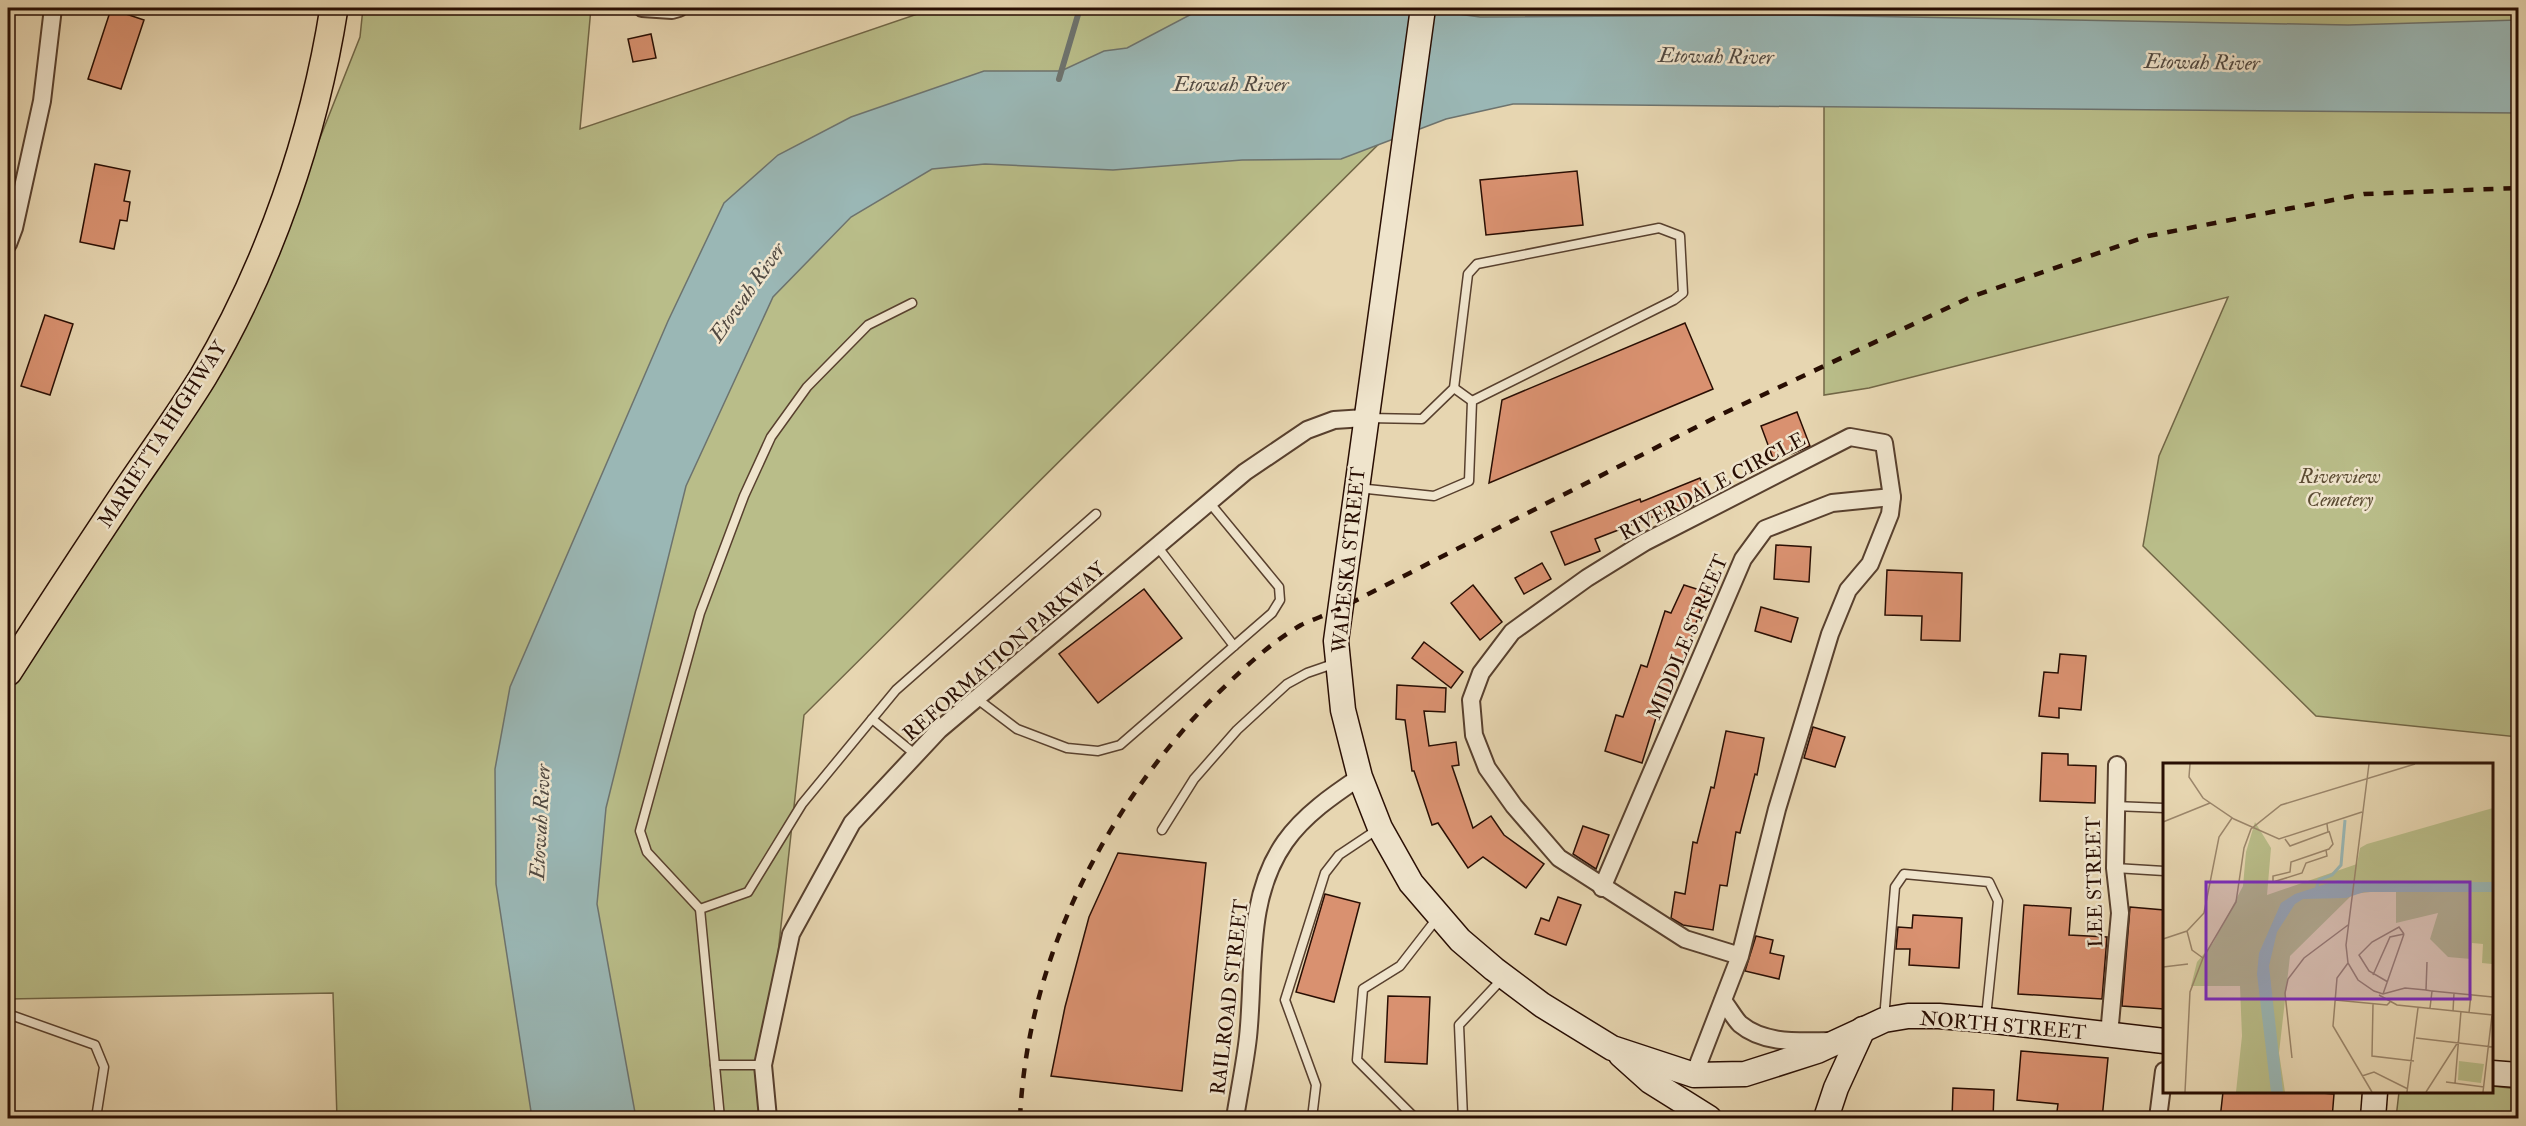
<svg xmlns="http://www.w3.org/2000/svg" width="2526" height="1126" font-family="'IM FELL Double Pica',serif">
	<rect width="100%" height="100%" fill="#e7d6b1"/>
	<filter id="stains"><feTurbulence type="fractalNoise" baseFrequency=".00333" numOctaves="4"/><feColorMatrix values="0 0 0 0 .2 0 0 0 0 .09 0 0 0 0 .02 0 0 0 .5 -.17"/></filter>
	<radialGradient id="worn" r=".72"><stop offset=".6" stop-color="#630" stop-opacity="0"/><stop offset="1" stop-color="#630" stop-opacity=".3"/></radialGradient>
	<g fill="#b9bd89" stroke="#716646" stroke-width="1.5">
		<polygon points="363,8 591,8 580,129 935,8 2518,8 2518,737 2316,716 2143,546 2159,456 2228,297 1869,388 1824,395 1824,65 1409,114 804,715 760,1118 337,1118 333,993 8,999 8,668 278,244 360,37"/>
		<polygon points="2492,1086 2518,1089 2518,1118 2396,1118 2399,1092 2492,1092"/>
	</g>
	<polygon fill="#9ab7b5" stroke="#6d736e" stroke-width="1.5" points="1203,8 1413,8 1480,17 1797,15 2348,25 2518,20 2518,113 1513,104 1446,119 1341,159 1242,160 1113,170 985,164 932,169 851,217 773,297 686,486 606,808 597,904 636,1118 532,1118 496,884 495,769 510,687 668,321 724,203 778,155 851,117 984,71 1061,71 1104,51 1127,48"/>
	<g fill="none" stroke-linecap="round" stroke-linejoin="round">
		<polyline stroke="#6d736e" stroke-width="6" points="1059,79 1080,8"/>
	</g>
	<g fill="#d99170" stroke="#290e03" stroke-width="1.5">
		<polygon points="111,9 144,20 121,89 88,79"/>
		<polygon points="651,34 656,58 633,62 628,39"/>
		<polygon points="95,164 130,171 124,201 130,202 127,221 120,220 114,249 80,242"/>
		<polygon points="1577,171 1583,225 1486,235 1480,180"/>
		<polygon points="45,315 73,324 50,395 21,386"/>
		<polygon points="1685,323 1713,389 1489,483 1502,400"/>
		<polygon points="1797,412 1810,446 1774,461 1761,426"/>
		<polygon points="1700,478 1708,498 1671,516 1668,511 1595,539 1600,551 1565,565 1551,532 1640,499 1641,502"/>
		<polygon points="1776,545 1811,547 1809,582 1774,579"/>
		<polygon points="1542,563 1551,579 1524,594 1515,578"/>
		<polygon points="1887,570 1962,573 1960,641 1921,640 1922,616 1885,615"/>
		<polygon points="1473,585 1502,622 1480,640 1451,603"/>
		<polygon points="1684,585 1706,592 1684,660 1681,659 1663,710 1659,708 1642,763 1605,751 1616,715 1623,717 1641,665 1647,667 1665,611 1671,613"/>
		<polygon points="1144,589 1182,638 1098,703 1059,654"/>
		<polygon points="1761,607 1798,618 1791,642 1755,631"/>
		<polygon points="1424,642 1463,672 1451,688 1412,658"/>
		<polygon points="2060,654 2086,656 2081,710 2059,708 2059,718 2039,716 2044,672 2058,673"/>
		<polygon points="1397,685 1446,688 1445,712 1424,711 1429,746 1456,742 1459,765 1452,766 1473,828 1491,816 1504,835 1544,864 1526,888 1483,857 1468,868 1438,823 1432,825 1414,771 1412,771 1405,720 1396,719"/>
		<polygon points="1813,727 1845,737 1835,767 1804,758"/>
		<polygon points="1726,731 1764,738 1757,775 1755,774 1740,833 1736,832 1727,886 1720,885 1713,930 1683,925 1671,918 1675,892 1685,894 1693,842 1697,843 1711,787 1714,788"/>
		<polygon points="2042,753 2068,754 2068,765 2096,766 2095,803 2040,801"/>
		<polygon points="1583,826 1609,835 1596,869 1573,854"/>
		<polygon points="1118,853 1206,863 1182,1091 1051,1076 1065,1007 1089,917"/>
		<polygon points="1325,894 1360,903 1334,1002 1296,992"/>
		<polygon points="1558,897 1581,905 1566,945 1535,934 1541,918 1549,921"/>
		<polygon points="2024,905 2071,908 2069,935 2107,937 2102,999 2018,994"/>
		<polygon points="2130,907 2164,910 2164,1009 2122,1006"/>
		<polygon points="1913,915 1962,918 1959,968 1909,965 1910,949 1896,949 1898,927 1912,928"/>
		<polygon points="1756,936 1773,940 1770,953 1784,956 1779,979 1745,971"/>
		<polygon points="1388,996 1430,997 1427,1064 1385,1062"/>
		<polygon points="2021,1051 2108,1058 2102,1119 2056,1119 2058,1104 2017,1100"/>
		<polygon points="1953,1088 1994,1090 1993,1119 1952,1119"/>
		<polygon points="2223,1092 2310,1092 2334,1094 2332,1119 2220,1119"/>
	</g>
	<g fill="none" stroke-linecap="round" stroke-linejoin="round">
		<g stroke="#58402e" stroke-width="11">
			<g id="lane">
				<polyline points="1454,388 1472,401"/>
				<polyline points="1358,488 1434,496 1469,481 1472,401 1674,300 1683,293 1680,236 1659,228 1477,264 1468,274 1454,388 1422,419 1368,418"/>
				<polyline points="1157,546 1234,646"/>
				<polyline points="976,698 1017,729 1067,748 1098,751 1120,745 1272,613 1280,600 1279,587 1209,502"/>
				<polyline points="872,719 916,755"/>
				<polyline points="2114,806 2164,808"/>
				<polyline points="1162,830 1194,779 1237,730 1287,684 1307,673 1336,663"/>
				<polyline points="2115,868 2164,871"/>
				<polyline points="700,909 647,852 640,831 700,613 744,496 771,437 807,387 868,325 912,303"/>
				<polyline points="8,1014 95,1045 104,1067 96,1118"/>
				<polyline points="1884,1019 1895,887 1904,874 1989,882 1998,901 1986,1017"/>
				<polyline points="715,1065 763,1065"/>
				<polyline points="720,1118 700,909 748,892 802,804 896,690 1096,514"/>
				<polyline points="1312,1118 1316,1085 1285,1000 1325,873 1339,855 1378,829"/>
				<polyline points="1413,1118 1412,1115 1357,1060 1363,989 1400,966 1438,917"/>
				<polyline points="1463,1118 1459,1025 1502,979"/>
			</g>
		</g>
		<g stroke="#58402e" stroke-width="20">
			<g id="street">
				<polyline points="642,8 672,10 679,8"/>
				<polyline points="8,244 14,228 42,101 53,8"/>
				<polyline points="1602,888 1743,559 1765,529 1832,503 1892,497"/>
				<path d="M1723,1001c6,7 11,17 17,23 25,21 61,17 92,17"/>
				<polyline points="2109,1035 2120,913 2115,868 2117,765"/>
				<polyline points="1694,1075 1740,956 1777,809 1830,634 1848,590 1870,564 1890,514 1892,497 1884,443 1850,437 1645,542 1587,578 1512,632 1481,673 1471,700 1474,735 1487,768 1514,806 1559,858 1685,939 1740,956"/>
				<polyline points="768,1118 763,1065 791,934 852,823 939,730 1245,472 1307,430 1334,420 1365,418"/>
				<path d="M1235,1118c4,-26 10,-54 13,-81 7,-65 -3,-138 37,-195 19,-27 48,-47 75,-65"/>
				<polyline points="2158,1118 2164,1071"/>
			</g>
		</g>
		<g stroke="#290e03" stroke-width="27">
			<g id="secondary">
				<polyline points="1423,8 1336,641 1343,710 1360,777 1380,828 1411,883 1460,940 1494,969 1542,1005 1612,1048 1694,1075 1745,1074 1817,1051 1884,1020 1908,1016 1939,1016 1986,1020 2164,1041"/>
				<polyline points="1621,1055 1650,1081 1709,1118"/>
				<polyline points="2492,1073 2518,1075"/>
				<polyline points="1826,1118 1836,1088 1863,1029"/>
				<polyline points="2373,1118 2375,1092"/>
			</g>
		</g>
		<g stroke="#290e03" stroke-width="30">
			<path id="primary" d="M8,672c39,-61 79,-122 119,-182 25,-37 52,-74 76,-113 66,-111 111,-242 131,-369"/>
		</g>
		<use href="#lane" stroke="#efe4cc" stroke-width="8"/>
		<use href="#street" stroke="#efe4cc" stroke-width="16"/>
		<use href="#secondary" stroke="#efe4cc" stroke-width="24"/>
		<use href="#primary" stroke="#e7d6b1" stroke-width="27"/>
		<path stroke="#290e03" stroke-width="4.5" stroke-dasharray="10 10" stroke-linecap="butt" d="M1020,1118c7,-155 81,-303 187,-414 27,-27 61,-60 94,-79 12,-6 26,-10 38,-16l381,-194 253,-119 175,-60 216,-42 154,-6"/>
	</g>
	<g text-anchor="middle" stroke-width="5" stroke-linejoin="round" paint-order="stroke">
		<g font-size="20" fill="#290e03" stroke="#efe4cc">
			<text transform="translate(162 434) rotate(-57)" y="7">MARIETTA HIGHWAY</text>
			<text transform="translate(1712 486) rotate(-28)" y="7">RIVERDALE CIRCLE</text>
			<text transform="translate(1348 560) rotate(-84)" y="7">WALESKA STREET</text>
			<text transform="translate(1687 637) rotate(-67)" y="7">MIDDLE STREET</text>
			<text transform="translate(1004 651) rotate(-41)" y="7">REFORMATION PARKWAY</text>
			<text transform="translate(2094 882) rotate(-91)" y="7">LEE STREET</text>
			<text transform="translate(1229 997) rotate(-83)" y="7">RAILROAD STREET</text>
			<text transform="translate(2003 1025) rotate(5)" y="7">NORTH STREET</text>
		</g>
		<g font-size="20" font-style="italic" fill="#5b4b32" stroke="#efe4cc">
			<text x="2340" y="483">Riverview<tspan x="2340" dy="23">Cemetery</tspan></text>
		</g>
		<g font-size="21" font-style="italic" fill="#514941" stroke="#efe4cc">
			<text transform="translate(1716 56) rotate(1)" y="7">Etowah River</text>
			<text transform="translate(2202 62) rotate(1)" y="7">Etowah River</text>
			<text x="1231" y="91">Etowah River</text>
			<text transform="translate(747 292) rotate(-55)" y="7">Etowah River</text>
			<text transform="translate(540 822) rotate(-87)" y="7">Etowah River</text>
		</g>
	</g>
	<g transform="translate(2163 763)">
		<rect width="330" height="330" fill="#e7d6b1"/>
		<path d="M330,45l-1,156 -10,-1 1,-19 -11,-1 -1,16 -23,-2 -18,-18 8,-26 -42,10v-34l-43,5 -63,62 -11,97 6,39h-49l6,-56 -2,-50h-49l6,-24 16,-19 30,-57 3,-34 9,-30 16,26 -4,47 90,-31 3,-16 7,-4zM296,298l25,3 -3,19 -23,-3z" fill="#b9bd89"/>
		<path d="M175,117l22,3 133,-1v10h-129l-18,6 -43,1 -8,5 -18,28 -8,34 14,126h-12l-14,-118 2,-21 22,-50 14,-9z" fill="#9ab7b5"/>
		<path fill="none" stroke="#9ab7b5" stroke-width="3" d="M153,127l3,-10 13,-5 9,-10 4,-45"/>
		<path fill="none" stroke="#9b866b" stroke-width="1.5" d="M27,1l-1,13 14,21 31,21 45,20 83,-27M206,1l-23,181 2,18 10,17 16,11 9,3 22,-6 21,2M0,59l47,-19M122,76l5,7 38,-14 -1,-8M163,87l1,6 -21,7 -4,10 -29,9v-6l17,-4 1,-10 38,-13 4,-5 -4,-13M24,168l5,19 11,8M0,176l24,-8 17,-18 15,-76 13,-19M264,199l-1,28 6,1 -2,17M185,200l-11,15 -4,48 39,66M0,204l25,-3M210,212l17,-38 14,-3M225,219l-19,-11 -10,-16 13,-13 27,-15 5,7M269,228l61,6M220,231l21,-60M216,232l18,10 96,10M172,237l52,5 3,-3M210,241l-1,52 42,5M290,248l1,-18M306,250l2,-19M253,275l77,9M129,295l-7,-65 3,-14 16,-21 44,-33M199,313l12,-4 34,17M283,319l38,5M292,320l6,-72M22,329l5,-100 13,-34 33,-56 8,-54 7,-19 30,-24 134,-41M244,329l11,-84M263,329l32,-50M320,329l9,-77"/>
		<path fill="#7b2cbf" fill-opacity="0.15" stroke="#7b2cbf" stroke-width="3" d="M43,119h264v117h-264z"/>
		<rect width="330" height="330" fill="none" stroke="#290e03" stroke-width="3"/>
	</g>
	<rect width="2526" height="1126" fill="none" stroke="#e7d6b1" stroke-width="30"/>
	<rect x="9" y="9" width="2508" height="1108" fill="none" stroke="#290e03" stroke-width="3"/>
	<rect x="15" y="15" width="2496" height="1096" fill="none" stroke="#290e03" stroke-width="1.5"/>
	<rect width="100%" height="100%" filter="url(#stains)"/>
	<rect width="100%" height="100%" fill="url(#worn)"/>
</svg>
